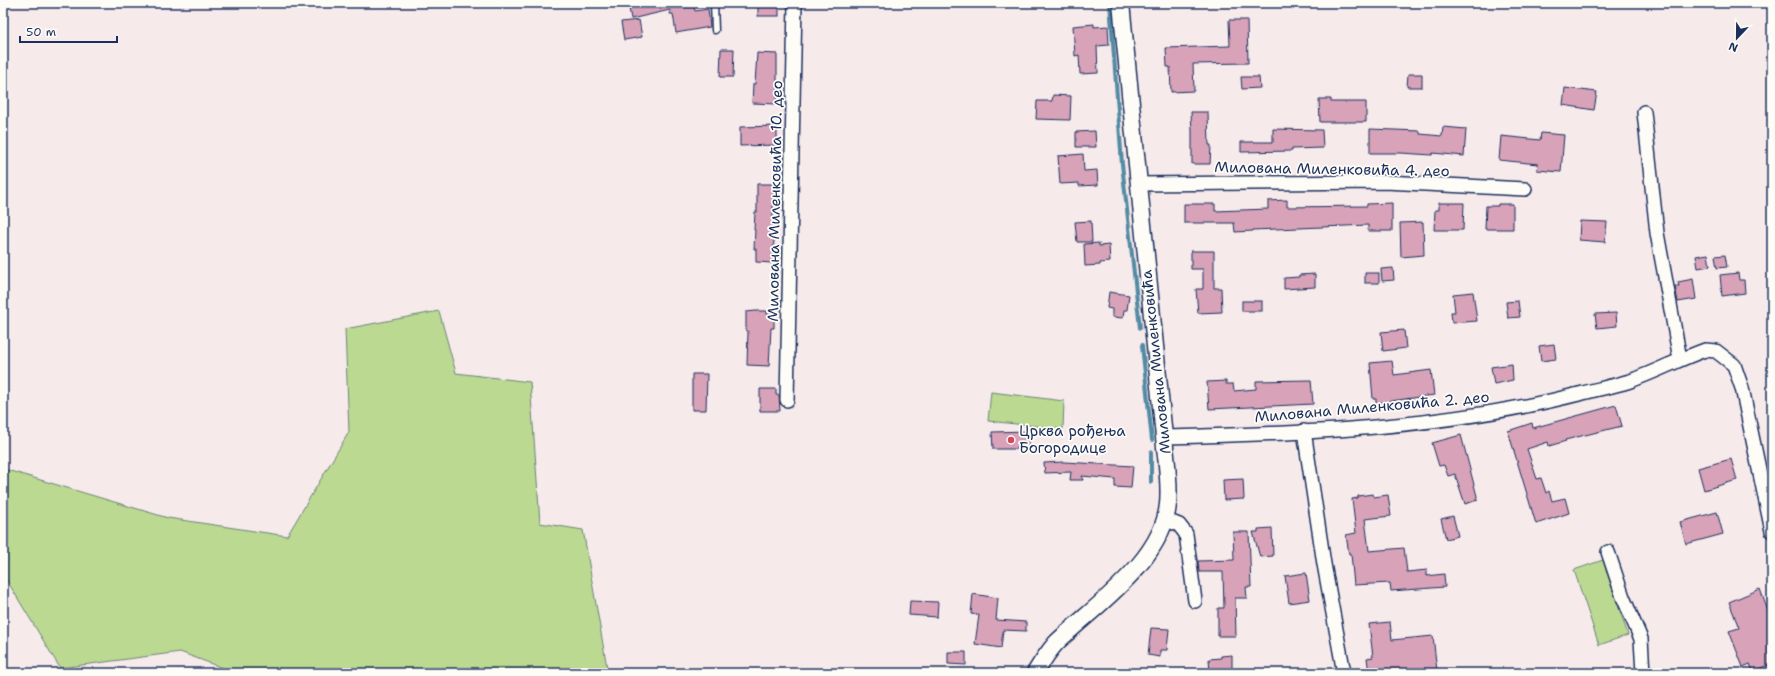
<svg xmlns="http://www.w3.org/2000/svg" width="1775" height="676" font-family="'Shantell Sans',sans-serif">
	<rect width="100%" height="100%" fill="#f6eaea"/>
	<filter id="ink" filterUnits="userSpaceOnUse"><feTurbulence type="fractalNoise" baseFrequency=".025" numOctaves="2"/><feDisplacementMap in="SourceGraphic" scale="8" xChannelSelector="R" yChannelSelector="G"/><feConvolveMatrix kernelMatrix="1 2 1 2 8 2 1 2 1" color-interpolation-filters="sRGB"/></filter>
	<g filter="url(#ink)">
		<g fill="#bbd991" stroke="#6b8478">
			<polygon points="439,311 456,373 530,382 540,523 583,530 608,673 236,673 180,652 60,668 3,574 3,483 7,470 168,518 287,536 349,432 345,329"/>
			<polygon points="991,392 1064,401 1063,429 988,421"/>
			<polygon points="1603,560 1628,635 1599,645 1574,570"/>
		</g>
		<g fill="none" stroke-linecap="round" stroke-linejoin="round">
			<g stroke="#538ba4" stroke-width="4">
				<polyline points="1110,3 1122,164 1140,328"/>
				<polyline points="1142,345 1152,440"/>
				<polyline points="1151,452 1151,482"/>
			</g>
		</g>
		<g fill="#d8a2b8" stroke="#1b2f5e">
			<polygon points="650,3 693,3 695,11 708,9 710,27 676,33 673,14 670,14 670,10 631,19 629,8"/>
			<rect x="758" y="3" width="21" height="13"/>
			<polygon points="639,20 642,37 624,40 621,22"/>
			<polygon points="1229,20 1247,20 1248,63 1193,64 1194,91 1171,92 1170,67 1167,67 1166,48 1230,46"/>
			<polygon points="1094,24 1094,27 1108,26 1109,45 1097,46 1098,73 1080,74 1079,55 1075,56 1073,26"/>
			<polygon points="721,49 734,49 733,77 720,77"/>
			<polygon points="757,53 777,54 777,104 752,103 753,84 755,84"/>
			<polygon points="1408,74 1422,74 1422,87 1407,87"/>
			<polygon points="1241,77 1259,77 1260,88 1242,89"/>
			<polygon points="1565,88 1597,92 1594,110 1563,105"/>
			<polygon points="1053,95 1071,96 1070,120 1036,119 1037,101 1052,101"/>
			<polygon points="1319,99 1331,99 1331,102 1366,102 1366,122 1320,122"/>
			<polygon points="1191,112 1208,112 1209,145 1211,145 1210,164 1192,164 1192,131"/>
			<polygon points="777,126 777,145 740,146 740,127"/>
			<polygon points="1443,127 1466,129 1464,156 1433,153 1432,155 1401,153 1370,153 1370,129 1420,131 1420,134 1442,136"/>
			<polygon points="1273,129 1322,130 1323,148 1292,149 1292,151 1241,152 1241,142 1273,142"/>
			<polygon points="1095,131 1096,147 1076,147 1076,132"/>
			<polygon points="1541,133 1564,135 1561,172 1537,170 1538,164 1499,160 1501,136 1540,140"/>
			<polygon points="1083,154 1084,171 1097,170 1098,185 1079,186 1079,183 1060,184 1058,156"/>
			<polygon points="757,184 773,184 773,238 774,238 773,263 756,262 756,249 754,249 755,230 754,230 755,212 757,212"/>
			<polygon points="1287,200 1287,207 1367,206 1367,204 1392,203 1392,231 1368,231 1368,225 1253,230 1253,231 1235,232 1234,223 1184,223 1184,204 1215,204 1215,211 1268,209 1268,201"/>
			<polygon points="1439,203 1464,203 1463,230 1434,230 1435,210 1439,210"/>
			<polygon points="1498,204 1513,204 1513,229 1485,229 1486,206 1498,206"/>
			<polygon points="1091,221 1092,242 1077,242 1075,222"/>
			<polygon points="1580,221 1607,222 1605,242 1579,240"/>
			<polygon points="1423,222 1424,255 1401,257 1400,223"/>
			<polygon points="1099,243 1099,246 1109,245 1110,262 1100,263 1100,265 1085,266 1084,244"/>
			<polygon points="1191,251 1214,251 1214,288 1221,288 1222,312 1198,313 1196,289 1203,289 1203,269 1191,269"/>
			<polygon points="1708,254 1710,266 1698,268 1696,256"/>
			<polygon points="1725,255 1727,267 1717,268 1715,256"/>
			<polygon points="1393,268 1394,280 1382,281 1381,269"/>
			<rect x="1365" y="273" width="14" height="10"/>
			<polygon points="1738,273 1739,280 1744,280 1745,293 1722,296 1720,275"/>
			<polygon points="1315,274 1315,287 1284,289 1284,278 1299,277 1299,275"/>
			<polygon points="1693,279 1696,299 1678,302 1675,286 1679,286 1678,282"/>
			<polygon points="1109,292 1129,295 1127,310 1124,310 1123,318 1112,317 1112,309 1107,308"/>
			<polygon points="1473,292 1477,321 1452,323 1451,312 1455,312 1453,294"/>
			<rect x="1242" y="301" width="20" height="10"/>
			<polygon points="1518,301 1520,317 1508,318 1506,302"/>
			<polygon points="756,311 767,311 767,314 771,314 771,318 774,318 774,328 771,328 769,366 747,365 748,331 746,330 746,312"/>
			<polygon points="1616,313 1617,326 1597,328 1595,314"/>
			<polygon points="1404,330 1406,348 1383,351 1381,332"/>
			<polygon points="1554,344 1556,359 1541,361 1539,346"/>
			<polygon points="1392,361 1394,375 1431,370 1434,395 1376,403 1376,399 1373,399 1370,363"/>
			<polygon points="1512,364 1513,380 1494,384 1491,367"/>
			<polygon points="692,374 707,374 706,410 692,410"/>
			<polygon points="1311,380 1313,404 1209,409 1207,382 1226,381 1226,384 1233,384 1234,391 1256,389 1256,381"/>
			<polygon points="760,389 776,389 776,395 779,395 780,411 760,411"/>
			<polygon points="1616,405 1622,426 1565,440 1566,441 1549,446 1548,442 1527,449 1537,479 1541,478 1546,493 1549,491 1552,501 1565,498 1569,513 1536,524 1508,431 1532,423 1533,428"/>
			<polygon points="1029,431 1029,449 993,449 992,432"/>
			<polygon points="1461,435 1478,500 1465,504 1455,474 1448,476 1444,465 1439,466 1432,443"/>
			<polygon points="1731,459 1737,480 1704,490 1698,468"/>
			<polygon points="1064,462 1133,466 1131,488 1115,487 1115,479 1082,476 1083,480 1070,480 1071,472 1045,473 1044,463"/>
			<polygon points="1243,479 1244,499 1224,500 1223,480"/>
			<polygon points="1373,494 1374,497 1388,495 1391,516 1365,519 1369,551 1404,548 1407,572 1427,570 1427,576 1444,574 1445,587 1391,591 1390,583 1354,585 1351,554 1349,554 1346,535 1356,533 1352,499 1358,498 1358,496"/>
			<polygon points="1717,512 1723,534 1686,544 1680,522"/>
			<polygon points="1453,516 1458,536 1446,539 1441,519"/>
			<polygon points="1272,528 1273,556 1260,557 1253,532 1258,532 1258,529"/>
			<polygon points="1233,532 1249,532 1251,587 1246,587 1247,598 1235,598 1236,636 1218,636 1218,608 1224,608 1223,572 1199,572 1198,561 1234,560"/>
			<polygon points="1306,573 1310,600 1289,603 1285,576"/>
			<polygon points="1760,589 1772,622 1772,664 1753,671 1750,664 1743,667 1729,631 1739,628 1729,602"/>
			<polygon points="973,594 998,598 996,620 1026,622 1026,631 1003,630 1001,648 975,644 979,615 971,614"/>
			<polygon points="910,601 938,602 937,617 909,615"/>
			<polygon points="1390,622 1392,640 1433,636 1437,671 1369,673 1367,658 1373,657 1369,624"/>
			<polygon points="1151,628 1169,629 1167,650 1160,650 1160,657 1148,655"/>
			<polygon points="948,652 966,652 966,665 948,664"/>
			<polygon points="1232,655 1232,673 1210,673 1209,659 1221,658 1221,656"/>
		</g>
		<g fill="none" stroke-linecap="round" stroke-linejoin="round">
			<g stroke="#1b2f5e" stroke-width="9">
				<polyline id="service" points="714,3 715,30"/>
			</g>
			<g stroke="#1b2f5e" stroke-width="16">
				<g id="minor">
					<polyline points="1644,112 1657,233 1680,359"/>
					<polyline points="1138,184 1385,182 1525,189"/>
					<polyline points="787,400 795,3"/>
					<polyline points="1304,431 1324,564 1344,673"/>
					<path d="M1165,437c138,-3 283,-9 418,-44 15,-4 31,-7 47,-12 25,-9 50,-22 75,-31l11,1 18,14 8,23 30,143"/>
					<polyline points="1164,519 1179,525 1186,534 1195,601"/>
					<polyline points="1608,552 1623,597 1641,639 1643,673"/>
				</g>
			</g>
			<g stroke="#1b2f5e" stroke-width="19">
				<path id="tertiary" d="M1035,673c6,-10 13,-21 21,-30 37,-36 107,-82 112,-139 2,-19 -1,-39 -3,-57l-44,-444"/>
			</g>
			<use href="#service" stroke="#fdfcf7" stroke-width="6"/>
			<use href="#minor" stroke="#fdfcf7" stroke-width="13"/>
			<use href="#tertiary" stroke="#fdfcf7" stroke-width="16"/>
		</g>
	</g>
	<circle fill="#d1495b" stroke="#fdfcf7" stroke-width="1.5" cx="1011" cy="440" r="4"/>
	<g text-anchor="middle" stroke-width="3.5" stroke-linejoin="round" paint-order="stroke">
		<g font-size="15" fill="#1b2f5e" stroke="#fdfcf7">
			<text transform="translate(1332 169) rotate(1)" y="5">Милована Миленковића 4. део</text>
			<text transform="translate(775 201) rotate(-89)" y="5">Милована Миленковића 10. део</text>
			<text transform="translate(1156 362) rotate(-96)" y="5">Милована Миленковића</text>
			<text transform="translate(1372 407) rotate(-5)" y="5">Милована Миленковића 2. део</text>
		</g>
		<g font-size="15" fill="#1b2f5e" stroke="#fdfcf7" text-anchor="start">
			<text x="1019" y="436">Црква рођења<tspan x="1019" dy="17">Богородице</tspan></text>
		</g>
	</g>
	<rect width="1775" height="676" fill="none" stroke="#fdfcf7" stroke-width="16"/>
	<rect x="8" y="8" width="1759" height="660" fill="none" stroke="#1b2f5e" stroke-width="1.5" filter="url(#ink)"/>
	<g transform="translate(1737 38) rotate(202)" stroke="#fdfcf7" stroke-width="3" paint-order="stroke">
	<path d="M0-3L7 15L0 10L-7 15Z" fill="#1b2f5e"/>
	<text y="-6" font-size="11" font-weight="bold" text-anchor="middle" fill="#1b2f5e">N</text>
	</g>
	<path d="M20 36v6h97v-6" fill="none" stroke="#1b2f5e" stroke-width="2"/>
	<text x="26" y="36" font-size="12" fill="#1b2f5e" stroke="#fdfcf7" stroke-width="3" paint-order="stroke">50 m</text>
</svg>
